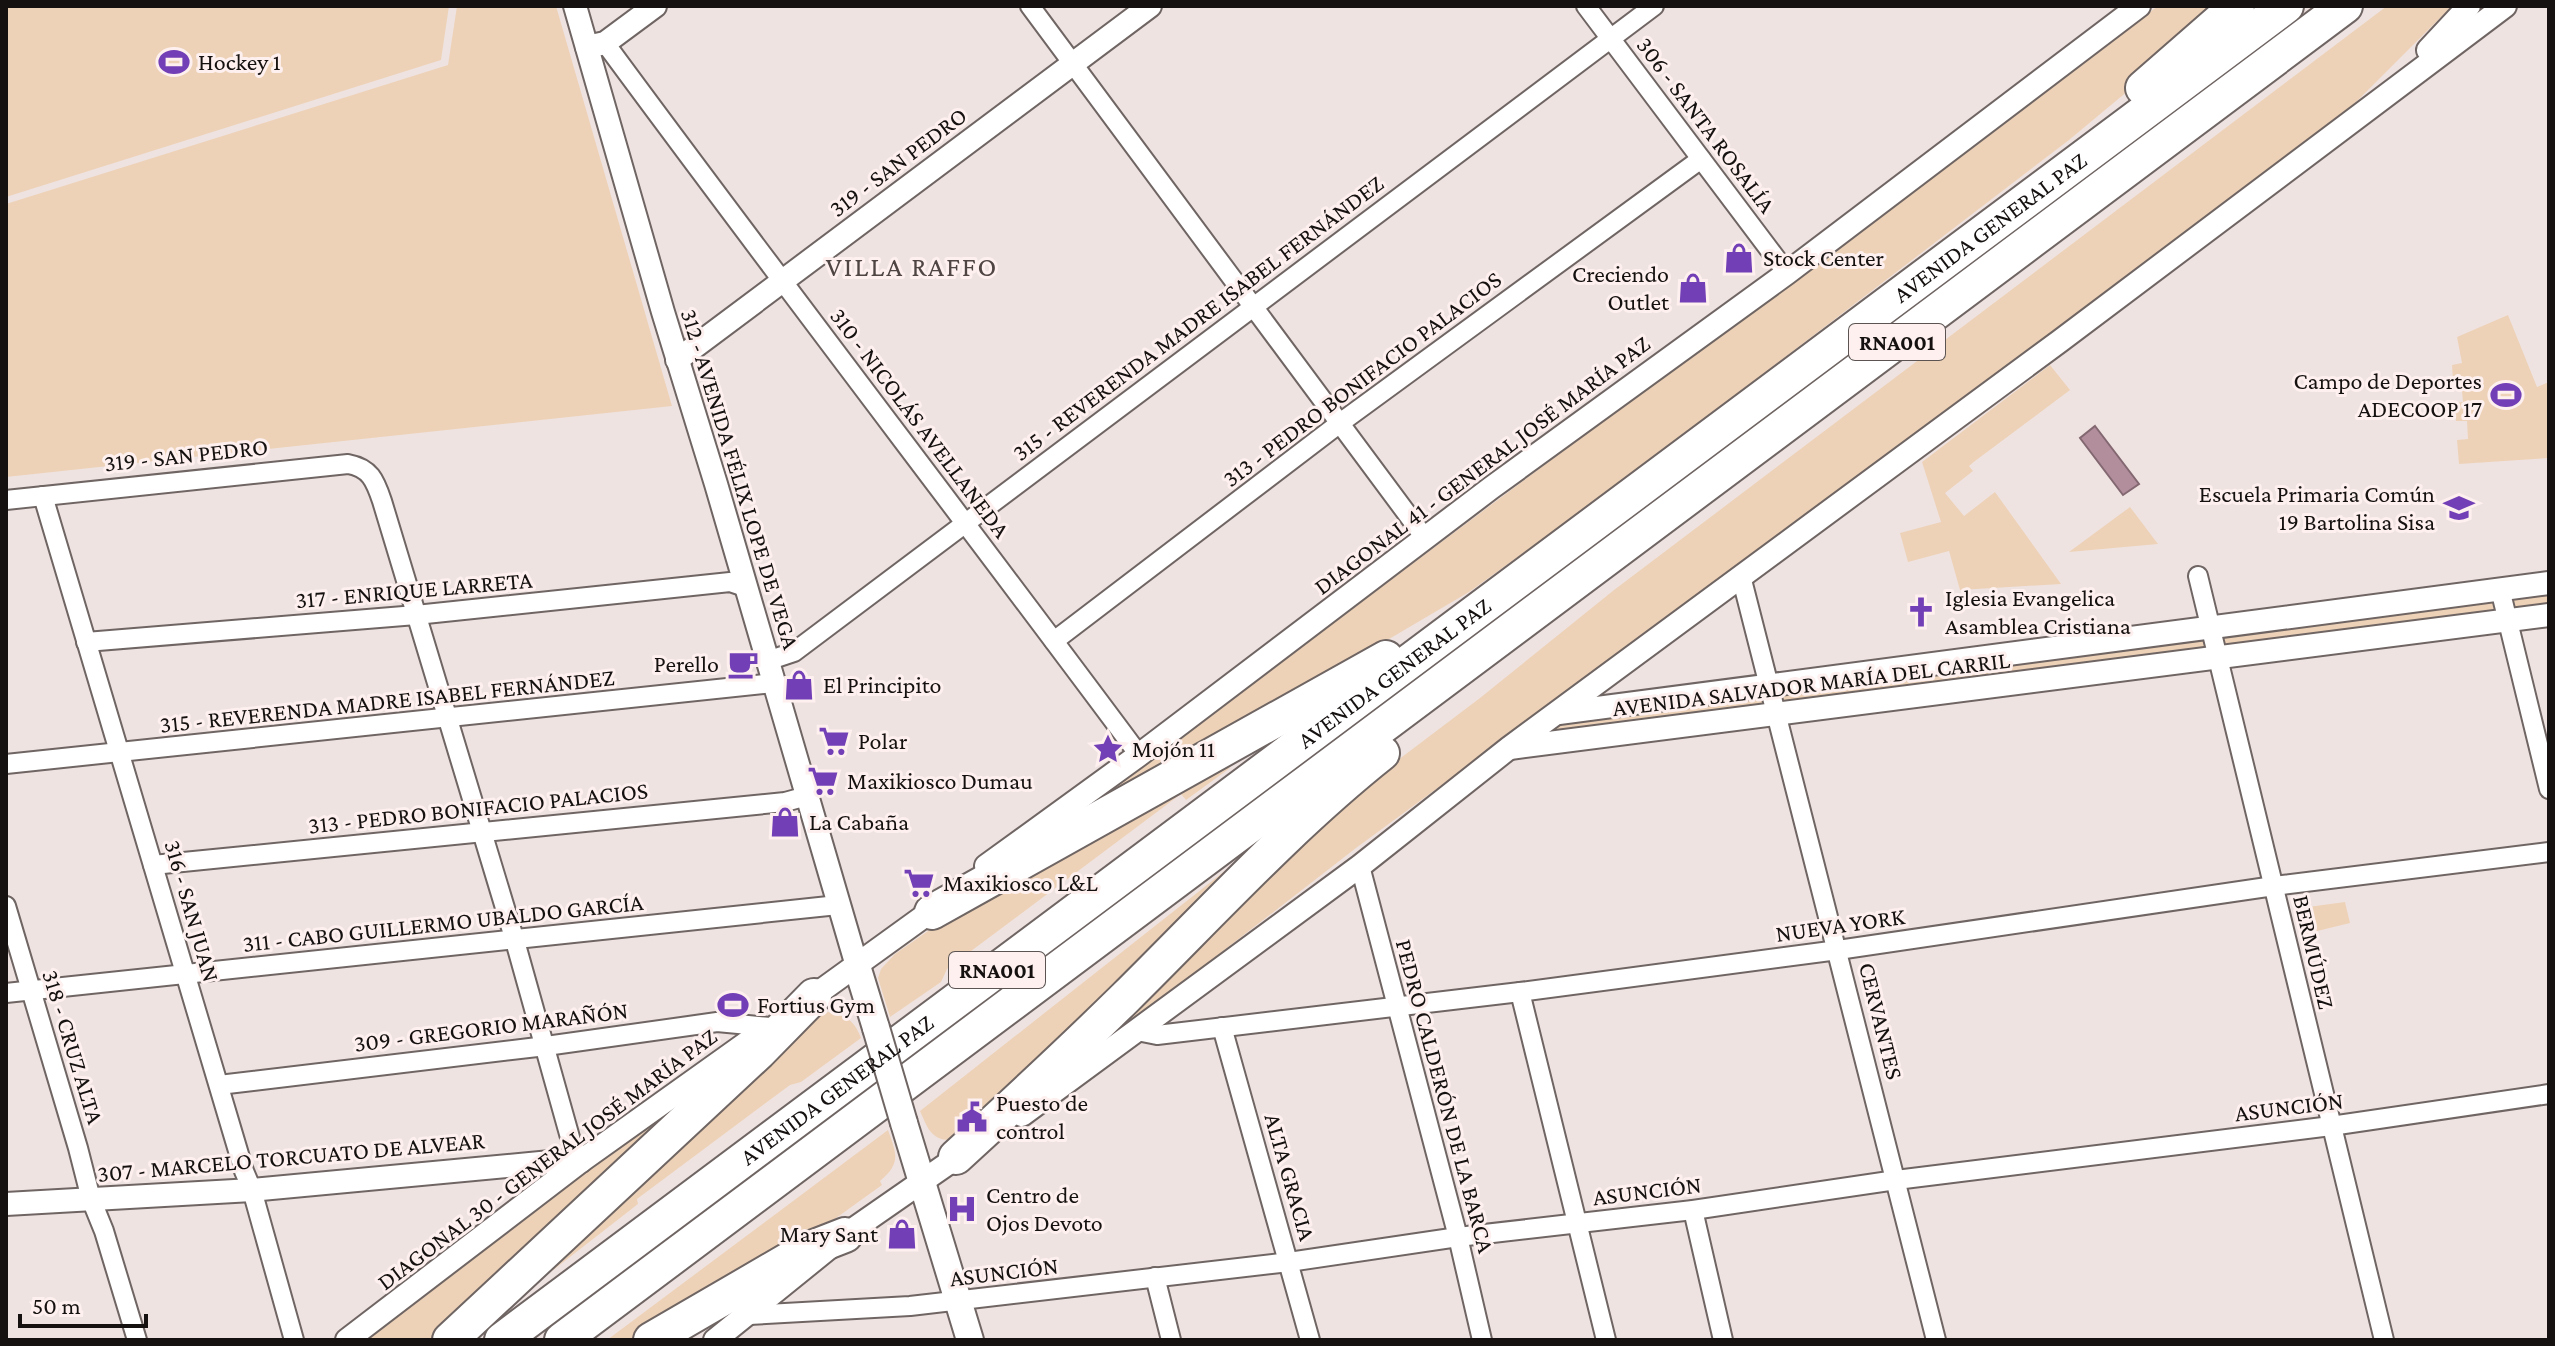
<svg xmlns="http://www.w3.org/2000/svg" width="2555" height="1346" font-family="'Crimson Pro',serif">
	<rect width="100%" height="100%" fill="#efe3e1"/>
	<g fill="#edd2b8">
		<polygon points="6,6 449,6 441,60 6,197"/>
		<polygon points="457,6 556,6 672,406 6,477 6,204 448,65"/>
		<polygon points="2158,6 2230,6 2069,140 1614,488 1469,592 1100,809 1094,802"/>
		<polygon points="2387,6 2452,6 2349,109 2305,146 1987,384 1356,848 1076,1065 1357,791 1480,698 1614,590"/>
		<polygon points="2508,315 2537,387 2549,382 2549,458 2459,464 2457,440 2468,439 2467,421 2456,421 2455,403 2463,402 2461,381 2453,381 2452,365 2462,363 2457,337"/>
		<polygon points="2050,365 2070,390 1975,461 1969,466 1973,471 1945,493 1964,516 1995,492 2061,584 1960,590 1949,551 1908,562 1900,533 1941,522 1922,462"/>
		<polygon points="2130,507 2158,544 2069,552"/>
		<polygon points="2549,583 2549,615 1509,748 1555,714"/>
		<polygon points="1225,762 1230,768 1186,800 1181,794 947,969 941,982 890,1017 878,978 881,969 895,954 977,897"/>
		<path d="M1240,859l5,8 -295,273c-19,0 -23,-13 -30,-29z"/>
		<polygon points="2345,902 2350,923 2305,934 2300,917 2308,907"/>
		<path d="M828,1012c19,4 26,8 33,26l-60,44 -11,3 -153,114 1,5 -131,102 304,-287z"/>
		<polygon points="714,1067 548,1242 431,1340 353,1340"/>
		<path d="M888,1130c8,23 14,33 -8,51l2,4 -71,51 -182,104h-22z"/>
	</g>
	<polygon fill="#b28e9c" stroke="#836872" stroke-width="2" points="2095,426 2139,484 2123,495 2080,438"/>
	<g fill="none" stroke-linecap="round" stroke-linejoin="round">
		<g stroke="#6f6563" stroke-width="22">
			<g id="minor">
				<polyline points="1030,6 1425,538"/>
				<polyline points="1586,6 1787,273"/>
				<path d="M605,43c176,239 357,474 534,712"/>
				<polyline points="43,496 244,1171 252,1190 294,1340"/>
				<path d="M6,500l342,-36c22,4 27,16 34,37l133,440 56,200 10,20"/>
				<polyline points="1741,576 1936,1340"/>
				<polyline points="2198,576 2384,1340"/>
				<polyline points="2500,589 2549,789"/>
				<polyline points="1054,641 1340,423 1701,159"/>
				<polyline points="86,642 416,615 730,582 745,587"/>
				<polyline points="767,661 794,652 1654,6"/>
				<polyline points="6,764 773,683"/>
				<polyline points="153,865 785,802 807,796"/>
				<polyline points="1360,866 1458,1237 1482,1340"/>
				<polyline points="6,906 78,1148 91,1199 104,1231 137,1340"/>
				<polyline points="1520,992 1606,1340"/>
				<polyline points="6,993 838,905"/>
				<polyline points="1222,1027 1310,1340"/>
				<polyline points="1137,1031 1157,1035 1520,992 1838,950 2274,886 2549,852"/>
				<polyline points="219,1085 546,1046 717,1022 770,1027"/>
				<polyline points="1693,1210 1723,1340"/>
				<polyline points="1155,1277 1171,1340"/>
				<polyline points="749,1315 910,1306 1289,1262 1458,1237 1693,1210 1896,1180 2331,1126 2549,1094"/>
			</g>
		</g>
		<g stroke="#6f6563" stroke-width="26">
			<g id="tertiary">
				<polyline points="575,6 663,312 716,484 857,966"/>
				<polyline points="587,47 605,43 655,6"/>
				<polyline points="2428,50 2469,6"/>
				<polyline points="677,360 1150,6"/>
				<polyline points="1559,713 2549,583"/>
				<polyline points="1510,748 2549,615"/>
				<polyline points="986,866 1139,755 1491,488 1787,273 2139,6"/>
				<polyline points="804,1003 941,904"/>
				<polyline points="1022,1115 1360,866 1509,748 2060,341 2505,6"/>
				<polyline points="6,1204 252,1190 561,1161 581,1161"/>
				<polyline points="347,1340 581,1161 759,1034"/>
				<polyline points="715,1340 845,1235 966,1151"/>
			</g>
		</g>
		<g stroke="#6f6563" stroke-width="30">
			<g id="secondary">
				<polyline points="857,966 876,1028"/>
				<polyline points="904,1123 970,1340"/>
			</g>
		</g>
		<g stroke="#6f6563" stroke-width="38">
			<g id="motorway">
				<polyline points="2143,88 2237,6"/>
				<polyline points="932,912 1386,658"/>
				<path d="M956,1157c57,-52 114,-105 169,-159 84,-83 164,-171 257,-245"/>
				<polyline points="450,1340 759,1052 814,996"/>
				<path id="s1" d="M502,1340l1784,-1334"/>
				<polyline points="562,1340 2345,6"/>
				<polyline points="651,1340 804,1251 845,1235"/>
			</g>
		</g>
		<use href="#minor" stroke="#fff" stroke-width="18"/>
		<use href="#tertiary" stroke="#fff" stroke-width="22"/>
		<use href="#secondary" stroke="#fff" stroke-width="26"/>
		<use href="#motorway" stroke="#fff" stroke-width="34"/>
		<g stroke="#6f6563" stroke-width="30" stroke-linecap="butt">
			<polyline id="secondary-bridge" points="876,1028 904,1123"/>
		</g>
		<use href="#secondary-bridge" stroke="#fff" stroke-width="26"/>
	</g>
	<defs>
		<g id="stadium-bare" transform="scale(2.4)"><path d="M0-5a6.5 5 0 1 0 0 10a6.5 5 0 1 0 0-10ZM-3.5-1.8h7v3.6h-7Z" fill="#733fb6" stroke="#fdf0ee" stroke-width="2.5" paint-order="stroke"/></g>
		<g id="shop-bare" transform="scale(2.4)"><path d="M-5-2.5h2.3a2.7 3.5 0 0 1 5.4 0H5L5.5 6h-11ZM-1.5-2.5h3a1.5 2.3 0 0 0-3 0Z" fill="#733fb6" stroke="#fdf0ee" stroke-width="2.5" paint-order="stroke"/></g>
		<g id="school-bare" transform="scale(2.4)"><path d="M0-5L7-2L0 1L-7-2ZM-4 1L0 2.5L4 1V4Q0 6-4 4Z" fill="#733fb6" stroke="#fdf0ee" stroke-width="2.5" paint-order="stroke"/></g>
		<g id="church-bare" transform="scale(2.4)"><path d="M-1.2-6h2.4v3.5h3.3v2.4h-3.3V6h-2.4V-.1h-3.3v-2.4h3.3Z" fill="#733fb6" stroke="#fdf0ee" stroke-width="2.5" paint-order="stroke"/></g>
		<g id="cafe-bare" transform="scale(2.4)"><path d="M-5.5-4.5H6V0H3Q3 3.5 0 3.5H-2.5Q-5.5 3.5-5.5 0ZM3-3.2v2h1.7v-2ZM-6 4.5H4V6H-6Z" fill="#733fb6" stroke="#fdf0ee" stroke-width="2.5" paint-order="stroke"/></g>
		<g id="supermarket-bare" transform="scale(2.4)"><path d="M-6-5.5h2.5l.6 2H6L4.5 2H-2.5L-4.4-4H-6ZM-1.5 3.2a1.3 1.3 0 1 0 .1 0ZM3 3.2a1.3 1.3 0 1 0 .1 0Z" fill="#733fb6" stroke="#fdf0ee" stroke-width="2.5" paint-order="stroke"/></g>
		<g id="sight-bare" transform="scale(2.4)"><path d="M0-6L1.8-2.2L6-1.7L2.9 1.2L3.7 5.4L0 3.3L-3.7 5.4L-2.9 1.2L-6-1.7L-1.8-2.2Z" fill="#733fb6" stroke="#fdf0ee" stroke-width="2.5" paint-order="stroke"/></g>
		<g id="civic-bare" transform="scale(2.4)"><path d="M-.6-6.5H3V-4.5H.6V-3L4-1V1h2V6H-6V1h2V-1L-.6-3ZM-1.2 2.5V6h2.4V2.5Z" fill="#733fb6" stroke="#fdf0ee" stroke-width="2.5" paint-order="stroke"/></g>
		<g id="hospital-bare" transform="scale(2.4)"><path d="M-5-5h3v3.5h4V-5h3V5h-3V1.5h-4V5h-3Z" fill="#733fb6" stroke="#fdf0ee" stroke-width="2.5" paint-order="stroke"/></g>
	</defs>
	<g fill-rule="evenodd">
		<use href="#stadium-bare" x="174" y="62"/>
		<use href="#shop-bare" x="1739" y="258"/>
		<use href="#shop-bare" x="1693" y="288"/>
		<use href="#stadium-bare" x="2506" y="395"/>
		<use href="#school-bare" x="2459" y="508"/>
		<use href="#church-bare" x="1921" y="612"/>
		<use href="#cafe-bare" x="743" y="664"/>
		<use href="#shop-bare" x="799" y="685"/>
		<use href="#supermarket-bare" x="834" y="741"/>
		<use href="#sight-bare" x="1108" y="749"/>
		<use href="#supermarket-bare" x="823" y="781"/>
		<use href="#shop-bare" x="785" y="822"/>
		<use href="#supermarket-bare" x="919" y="883"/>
		<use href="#stadium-bare" x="733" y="1005"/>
		<use href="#civic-bare" x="972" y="1117"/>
		<use href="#hospital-bare" x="962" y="1209"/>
		<use href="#shop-bare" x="902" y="1234"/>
	</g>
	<g text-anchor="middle" stroke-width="6" stroke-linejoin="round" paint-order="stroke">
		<g fill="#fdf0ee" stroke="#5b5453" stroke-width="2">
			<rect x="1849" y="324" width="96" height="36" rx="6"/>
			<rect x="949" y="952" width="96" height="36" rx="6"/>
		</g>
		<g font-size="22" font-weight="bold" fill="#151110">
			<text x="1897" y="350">RNA001</text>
			<text x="997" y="978">RNA001</text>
		</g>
		<g font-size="24" fill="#151110" stroke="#fdf0ee" text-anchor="start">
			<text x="198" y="70">Hockey 1</text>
			<text x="1763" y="266">Stock Center</text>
			<text x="1669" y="282" text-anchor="end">Creciendo<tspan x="1669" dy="28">Outlet</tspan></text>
			<text x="2482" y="389" text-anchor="end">Campo de Deportes<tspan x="2482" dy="28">ADECOOP 17</tspan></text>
			<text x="2435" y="502" text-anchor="end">Escuela Primaria Común<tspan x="2435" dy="28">19 Bartolina Sisa</tspan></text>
			<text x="1945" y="606">Iglesia Evangelica<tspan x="1945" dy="28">Asamblea Cristiana</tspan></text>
			<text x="719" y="672" text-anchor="end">Perello</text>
			<text x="823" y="693">El Principito</text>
			<text x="858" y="749">Polar</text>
			<text x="1132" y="757">Mojón 11</text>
			<text x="847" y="789">Maxikiosco Dumau</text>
			<text x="809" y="830">La Cabaña</text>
			<text x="943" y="891">Maxikiosco L&amp;L</text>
			<text x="757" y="1013">Fortius Gym</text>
			<text x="996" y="1111">Puesto de<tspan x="996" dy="28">control</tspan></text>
			<text x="986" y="1203">Centro de<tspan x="986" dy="28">Ojos Devoto</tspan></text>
			<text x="878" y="1242" text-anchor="end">Mary Sant</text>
		</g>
		<g font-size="24" fill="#151110" stroke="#fdf0ee">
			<text transform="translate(1706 125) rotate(53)" y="8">306 - SANTA ROSALÍA</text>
			<text transform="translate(898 162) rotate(-37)" y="8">319 - SAN PEDRO</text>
			<text dy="8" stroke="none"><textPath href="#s1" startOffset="1858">AVENIDA GENERAL PAZ</textPath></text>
			<text transform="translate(1198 318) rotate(-37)" y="8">315 - REVERENDA MADRE ISABEL FERNÁNDEZ</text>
			<text transform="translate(1362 379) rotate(-37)" y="8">313 - PEDRO BONIFACIO PALACIOS</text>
			<text transform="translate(920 423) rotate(53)" y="8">310 - NICOLÁS AVELLANEDA</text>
			<text transform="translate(186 455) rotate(-6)" y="8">319 - SAN PEDRO</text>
			<text transform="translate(1482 465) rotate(-37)" y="8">DIAGONAL 41 - GENERAL JOSÉ MARÍA PAZ</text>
			<text transform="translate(740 479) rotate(73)" y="8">312 - AVENIDA FÉLIX LOPE DE VEGA</text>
			<text transform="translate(414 590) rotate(-5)" y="8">317 - ENRIQUE LARRETA</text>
			<text dy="8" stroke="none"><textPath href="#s1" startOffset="1114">AVENIDA GENERAL PAZ</textPath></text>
			<text transform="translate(1811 684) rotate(-7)" y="8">AVENIDA SALVADOR MARÍA DEL CARRIL</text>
			<text transform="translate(387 701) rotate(-6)" y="8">315 - REVERENDA MADRE ISABEL FERNÁNDEZ</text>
			<text transform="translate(478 808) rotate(-6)" y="8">313 - PEDRO BONIFACIO PALACIOS</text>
			<text transform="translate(192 911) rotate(74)" y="8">316 - SAN JUAN</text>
			<text transform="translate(443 923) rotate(-6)" y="8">311 - CABO GUILLERMO UBALDO GARCÍA</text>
			<text transform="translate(1840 925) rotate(-8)" y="8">NUEVA YORK</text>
			<text transform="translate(2314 952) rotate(77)" y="8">BERMÚDEZ</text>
			<text transform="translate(1881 1021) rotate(76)" y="8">CERVANTES</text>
			<text transform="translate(491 1027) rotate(-7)" y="8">309 - GREGORIO MARAÑÓN</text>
			<text transform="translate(73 1047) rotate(73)" y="8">318 - CRUZ ALTA</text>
			<text dy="8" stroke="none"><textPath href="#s1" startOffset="418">AVENIDA GENERAL PAZ</textPath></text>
			<text transform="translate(1445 1096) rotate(75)" y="8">PEDRO CALDERÓN DE LA BARCA</text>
			<text transform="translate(2289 1107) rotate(-7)" y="8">ASUNCIÓN</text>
			<text transform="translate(291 1157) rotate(-5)" y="8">307 - MARCELO TORCUATO DE ALVEAR</text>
			<text transform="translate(547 1159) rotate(-37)" y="8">DIAGONAL 30 - GENERAL JOSÉ MARÍA PAZ</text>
			<text transform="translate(1290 1177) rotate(74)" y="8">ALTA GRACIA</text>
			<text transform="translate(1647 1191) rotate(-7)" y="8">ASUNCIÓN</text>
			<text transform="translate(1004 1272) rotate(-7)" y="8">ASUNCIÓN</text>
		</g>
		<g font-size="28" letter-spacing="2" fill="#4f4543" stroke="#fdf0ee">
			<text x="912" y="276">VILLA RAFFO</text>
		</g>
	</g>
	<rect width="2555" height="1346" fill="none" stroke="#151110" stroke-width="16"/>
	<path d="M20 1314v12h126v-12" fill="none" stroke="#151110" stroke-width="4"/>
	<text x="32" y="1314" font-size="24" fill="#151110" stroke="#fdf0ee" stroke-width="6" paint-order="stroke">50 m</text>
</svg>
